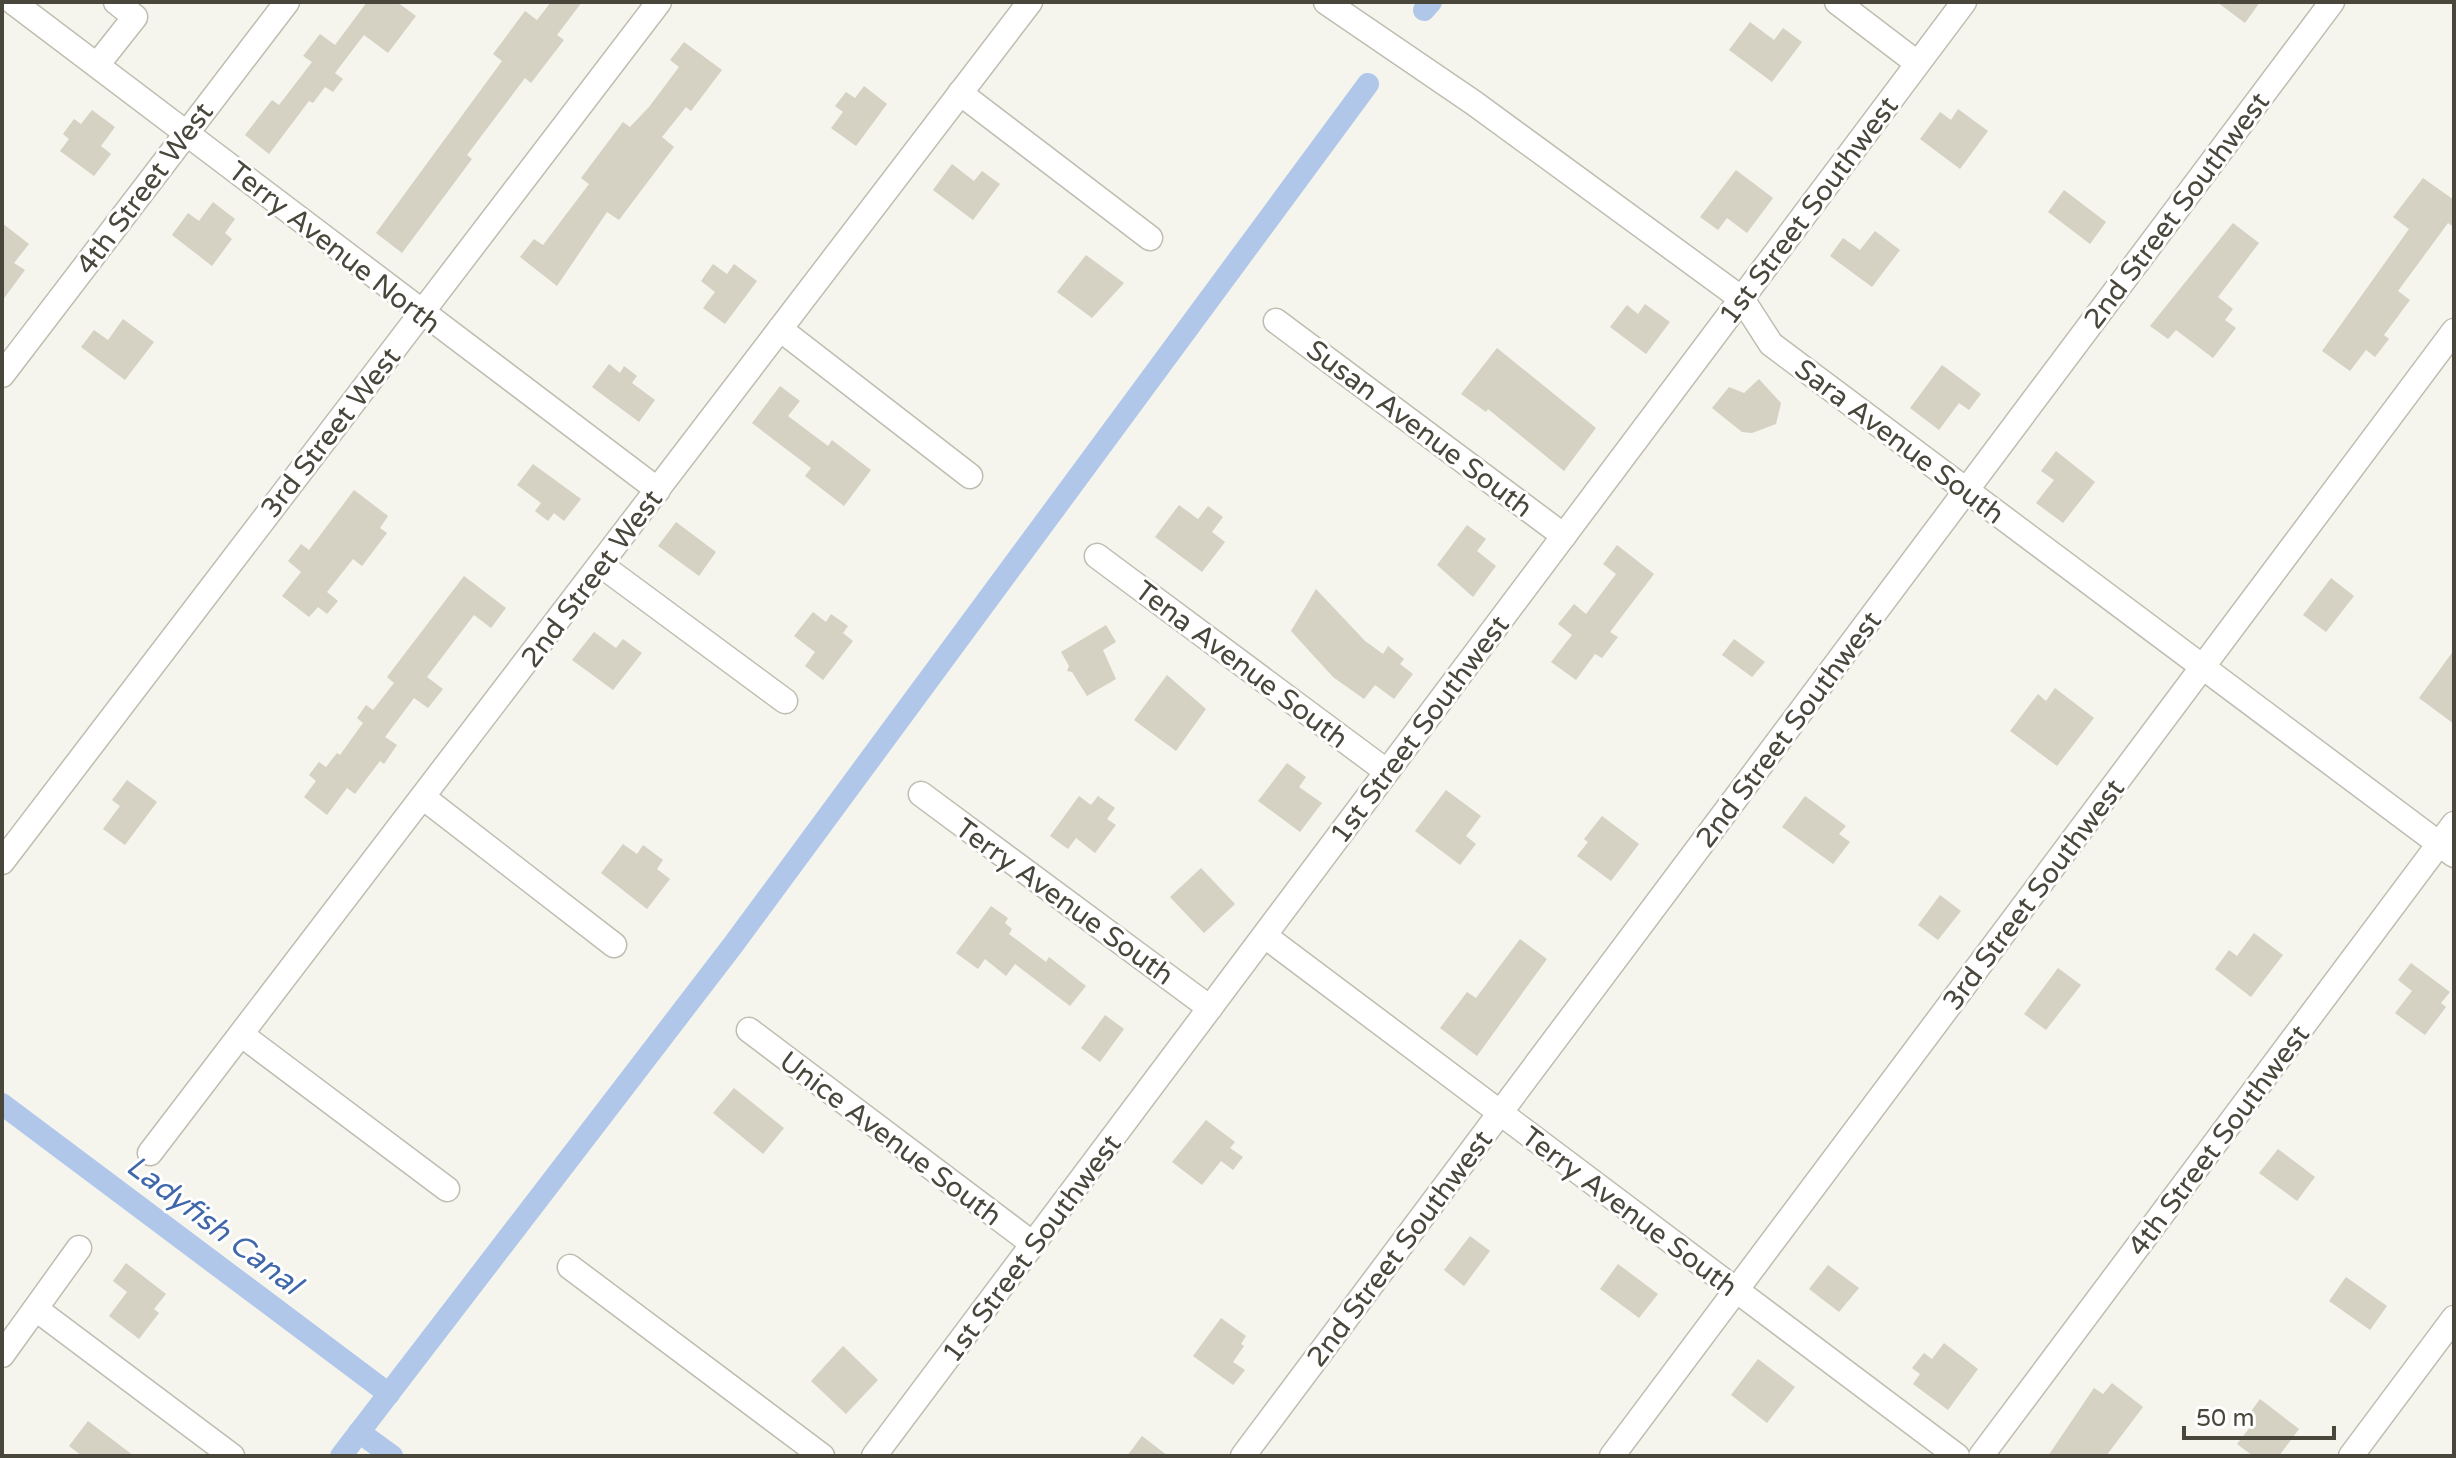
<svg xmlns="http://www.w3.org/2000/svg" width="2456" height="1458" font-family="'Varela Round',sans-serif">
	<rect width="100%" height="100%" fill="#f5f4ed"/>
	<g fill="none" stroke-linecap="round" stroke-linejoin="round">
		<g stroke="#b1c7e9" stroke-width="22">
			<polyline points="1424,10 1431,2"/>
			<polyline points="2,1104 389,1394"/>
			<polyline points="359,1432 392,1456"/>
			<polyline points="341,1456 733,945 1368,84"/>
		</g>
	</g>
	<g fill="#d5d2c3">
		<polygon points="367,2 397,2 416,16 388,53 364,35 335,73 343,79 333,92 325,87 313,103 309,101 269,154 245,135 272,100 279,105 312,62 303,56 320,34 335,45"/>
		<polygon points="551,2 582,2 557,35 564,40 531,83 525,78 467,155 472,159 402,253 376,233 502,61 493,54 525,11 537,20"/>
		<polygon points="2217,2 2260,2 2245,23"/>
		<polygon points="1750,22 1774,40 1783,28 1802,42 1772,82 1729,50"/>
		<polygon points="684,42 722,70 691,111 686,107 662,137 674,147 619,220 607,212 557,286 520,257 534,239 543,245 589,184 581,178 623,122 630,127 649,107 679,67 670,60"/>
		<polygon points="864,86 887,104 856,146 831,128 843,112 835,106 846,92 855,98"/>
		<polygon points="1958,109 1988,131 1960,169 1920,139 1940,112 1951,120"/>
		<polygon points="92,110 115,127 101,146 111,154 94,176 60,151 69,139 63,134 74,119 81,124"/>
		<polygon points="952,164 974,181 982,171 1000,184 973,220 933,190"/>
		<polygon points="1736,170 1773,198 1747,233 1727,218 1718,230 1700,217"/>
		<polygon points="2423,178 2454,200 2454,227 2448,223 2398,291 2410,300 2384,335 2389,339 2375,357 2366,350 2350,371 2322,351 2409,229 2393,217"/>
		<polygon points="2064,190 2106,222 2090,244 2048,212"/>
		<polygon points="213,202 235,219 225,233 232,239 212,266 172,235 188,213 199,221"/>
		<polygon points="2,223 29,244 14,263 25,270 2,301"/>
		<polygon points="2233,223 2259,243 2218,297 2233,309 2225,320 2236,328 2213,358 2176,330 2168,339 2150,326"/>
		<polygon points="1875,231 1900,250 1872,287 1830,256 1843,238 1860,250"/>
		<polygon points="1086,255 1124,283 1092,318 1057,292"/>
		<polygon points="713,264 727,274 734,264 757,281 725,324 703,308 715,292 701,281"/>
		<polygon points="1645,304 1670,322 1646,354 1610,327 1627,305 1638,314"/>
		<polygon points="123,319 154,342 125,380 81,347 94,330 108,340"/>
		<polygon points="1497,348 1596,428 1564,471 1488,409 1486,412 1461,394"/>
		<polygon points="609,364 620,373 624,366 637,376 632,383 655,400 639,422 592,387"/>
		<polygon points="1942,365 1981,394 1969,410 1959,403 1939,430 1910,408"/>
		<polygon points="1759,379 1781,403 1776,424 1752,433 1742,432 1712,408 1729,387 1744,393"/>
		<polygon points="780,386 800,401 788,416 828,446 832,440 871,470 844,506 805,476 811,468 752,423"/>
		<polygon points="2056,451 2095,482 2063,523 2036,503 2054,480 2041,471"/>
		<polygon points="533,464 581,499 564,521 554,513 548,521 535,511 541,503 517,485"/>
		<polygon points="354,490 388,516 380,528 387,533 362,566 353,559 327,592 338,601 327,614 318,607 309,617 282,596 301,572 288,561 301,544 309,550"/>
		<polygon points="1179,505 1198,519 1208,506 1223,517 1212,532 1225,542 1202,572 1155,537"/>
		<polygon points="676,522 716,552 699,576 658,546"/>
		<polygon points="1467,525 1486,539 1477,551 1496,566 1473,597 1437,565"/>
		<polygon points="1617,545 1654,574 1610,632 1618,637 1602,658 1595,654 1576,680 1551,662 1572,635 1558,624 1574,604 1586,614 1616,574 1603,564"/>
		<polygon points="464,576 506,608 491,628 474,615 427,677 443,689 428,708 414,698 385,737 397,745 384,764 380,761 355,794 347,788 327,815 304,797 316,781 309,775 319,762 326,767 337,753 340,755 363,723 357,718 366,705 373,710 394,683 387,677"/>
		<polygon points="2331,578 2354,596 2326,632 2303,615"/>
		<polygon points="1316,589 1365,641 1383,654 1388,646 1404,659 1400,664 1413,674 1394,699 1375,685 1364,699 1333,677 1291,631"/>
		<polygon points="813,612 826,622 831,614 848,626 843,633 853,641 823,680 805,666 815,652 794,636"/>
		<polygon points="1106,625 1116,642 1103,650 1116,679 1087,696 1072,672 1067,671 1069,666 1061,652"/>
		<polygon points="594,632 616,648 623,639 642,653 613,690 572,660"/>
		<polygon points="1734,639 1765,662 1752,677 1722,655"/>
		<polygon points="2454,650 2454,724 2419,698"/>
		<polygon points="1167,675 1206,709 1176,751 1134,720"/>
		<polygon points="2055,688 2094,718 2057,766 2010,731 2038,694 2046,701"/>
		<polygon points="1287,763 1306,777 1299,787 1322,803 1300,832 1258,801"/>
		<polygon points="127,780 157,802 125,845 103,829 120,806 112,800"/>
		<polygon points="1446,790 1481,816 1466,836 1476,844 1460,865 1415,831"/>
		<polygon points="1079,796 1091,805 1098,796 1115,808 1107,819 1116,825 1095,853 1076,838 1068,849 1050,836"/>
		<polygon points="1805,796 1846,826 1839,834 1850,842 1833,864 1782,827"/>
		<polygon points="1602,816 1639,844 1611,881 1577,856 1588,842 1584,839"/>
		<polygon points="623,844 637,854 643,845 663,860 657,869 670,879 647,909 601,873"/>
		<polygon points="1201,868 1235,904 1204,933 1170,897"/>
		<polygon points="1940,895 1961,911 1938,940 1918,925"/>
		<polygon points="991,906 1008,918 1005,923 1012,929 1009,934 1046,962 1049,957 1086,986 1070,1006 1015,964 1006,976 985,959 978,969 956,953"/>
		<polygon points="2254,933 2283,955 2251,997 2215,969 2229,950 2237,956"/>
		<polygon points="1520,939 1547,959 1477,1056 1440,1028 1467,992 1476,998"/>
		<polygon points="2411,963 2450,992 2441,1003 2446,1007 2425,1035 2395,1013 2412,991 2398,980"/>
		<polygon points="2058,968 2081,985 2046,1030 2024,1014"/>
		<polygon points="1105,1015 1124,1029 1100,1062 1081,1048"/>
		<polygon points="734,1088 784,1128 763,1154 713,1113"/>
		<polygon points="1206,1120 1235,1142 1230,1148 1243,1157 1233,1170 1221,1161 1202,1185 1172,1162"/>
		<polygon points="2278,1149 2315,1177 2297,1201 2259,1173"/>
		<polygon points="1470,1236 1490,1251 1464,1286 1444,1270"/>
		<polygon points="126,1263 166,1294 154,1309 159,1313 139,1339 109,1316 127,1292 113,1281"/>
		<polygon points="1618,1264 1658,1294 1639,1318 1600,1289"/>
		<polygon points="1828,1265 1859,1288 1839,1312 1809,1289"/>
		<polygon points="2346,1277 2387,1306 2370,1330 2329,1301"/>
		<polygon points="1221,1318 1246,1336 1241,1344 1244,1346 1233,1362 1245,1370 1233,1385 1193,1356"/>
		<polygon points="1944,1343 1978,1369 1948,1410 1913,1384 1920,1374 1912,1368 1924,1353 1932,1359"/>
		<polygon points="843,1346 878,1380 846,1414 811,1381"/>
		<polygon points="1758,1359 1795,1387 1767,1423 1731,1395"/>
		<polygon points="2112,1383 2143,1407 2106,1456 2048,1456 2094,1388 2103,1394"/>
		<polygon points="2260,1399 2299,1429 2279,1456 2253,1456 2237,1444 2251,1426 2244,1421"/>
		<polygon points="88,1421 134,1456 82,1456 69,1446"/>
		<polygon points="1142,1436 1168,1456 1127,1456"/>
	</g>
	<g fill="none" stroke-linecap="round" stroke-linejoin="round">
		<g stroke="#bfbdb0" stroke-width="27">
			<g id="minor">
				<polyline points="13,2 658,490"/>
				<polyline points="1326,2 1474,103 1742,299 1771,344 2454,855"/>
				<polyline points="1837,2 1917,63"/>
				<polyline points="97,65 135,17 116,2"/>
				<polyline points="960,93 1150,238"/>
				<polyline points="1276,321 1564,536"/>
				<polyline points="780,329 970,476"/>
				<polyline points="2,375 287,2"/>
				<polyline points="1097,556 1386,771"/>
				<polyline points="601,565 785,701"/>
				<polyline points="921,794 1210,1008"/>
				<polyline points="424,798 614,945"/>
				<polyline points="2,862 659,2"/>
				<polyline points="1265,936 1957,1456"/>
				<polyline points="749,1030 1033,1244"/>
				<polyline points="242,1035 447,1189"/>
				<polyline points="150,1153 1030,2"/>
				<polyline points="570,1267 822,1456"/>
				<polyline points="36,1309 232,1456"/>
				<polyline points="2,1355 79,1248"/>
				<polyline points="874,1456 1964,2"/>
				<polyline points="1243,1456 2332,2"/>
				<polyline points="1612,1456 2454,331"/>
				<polyline points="1981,1456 2454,824"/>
				<polyline points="2351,1456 2454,1318"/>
			</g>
		</g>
		<use href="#minor" stroke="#fff" stroke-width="24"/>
	</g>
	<g text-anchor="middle" stroke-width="6" stroke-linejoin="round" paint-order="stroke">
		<g font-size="28" fill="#49463b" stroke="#fff">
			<text transform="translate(144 188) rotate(-53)" y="10">4th Street West</text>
			<text transform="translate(1808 210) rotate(-53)" y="10">1st Street Southwest</text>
			<text transform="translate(2176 210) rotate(-53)" y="10">2nd Street Southwest</text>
			<text transform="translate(335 247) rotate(38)" y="10">Terry Avenue North</text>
			<text transform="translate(1420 428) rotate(37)" y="10">Susan Avenue South</text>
			<text transform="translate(330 432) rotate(-52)" y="10">3rd Street West</text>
			<text transform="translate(1900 441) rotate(37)" y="10">Sara Avenue South</text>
			<text transform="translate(591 578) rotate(-53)" y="10">2nd Street West</text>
			<text transform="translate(1242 664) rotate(37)" y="10">Tena Avenue South</text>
			<text transform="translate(1419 729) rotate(-53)" y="10">1st Street Southwest</text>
			<text transform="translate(1788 729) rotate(-53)" y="10">2nd Street Southwest</text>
			<text transform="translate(2033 894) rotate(-53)" y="10">3rd Street Southwest</text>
			<text transform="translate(1065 901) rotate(36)" y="10">Terry Avenue South</text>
			<text transform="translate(891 1138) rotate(37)" y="10">Unice Avenue South</text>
			<text transform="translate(2218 1140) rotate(-53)" y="10">4th Street Southwest</text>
			<text transform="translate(1630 1211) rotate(37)" y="10">Terry Avenue South</text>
			<text transform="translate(1031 1248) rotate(-53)" y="10">1st Street Southwest</text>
			<text transform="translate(1399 1248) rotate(-53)" y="10">2nd Street Southwest</text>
		</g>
		<g font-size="30" font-style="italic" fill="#3f67a9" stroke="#fff">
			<text transform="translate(214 1225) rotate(37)" y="10">Ladyfish Canal</text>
		</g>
	</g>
	<rect width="2456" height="1458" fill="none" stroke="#49463b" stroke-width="8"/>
	<path d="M2184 1426v12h150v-12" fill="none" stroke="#49463b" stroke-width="4"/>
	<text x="2196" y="1426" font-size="24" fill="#49463b" stroke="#ffffff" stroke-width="6" paint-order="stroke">50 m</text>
</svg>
